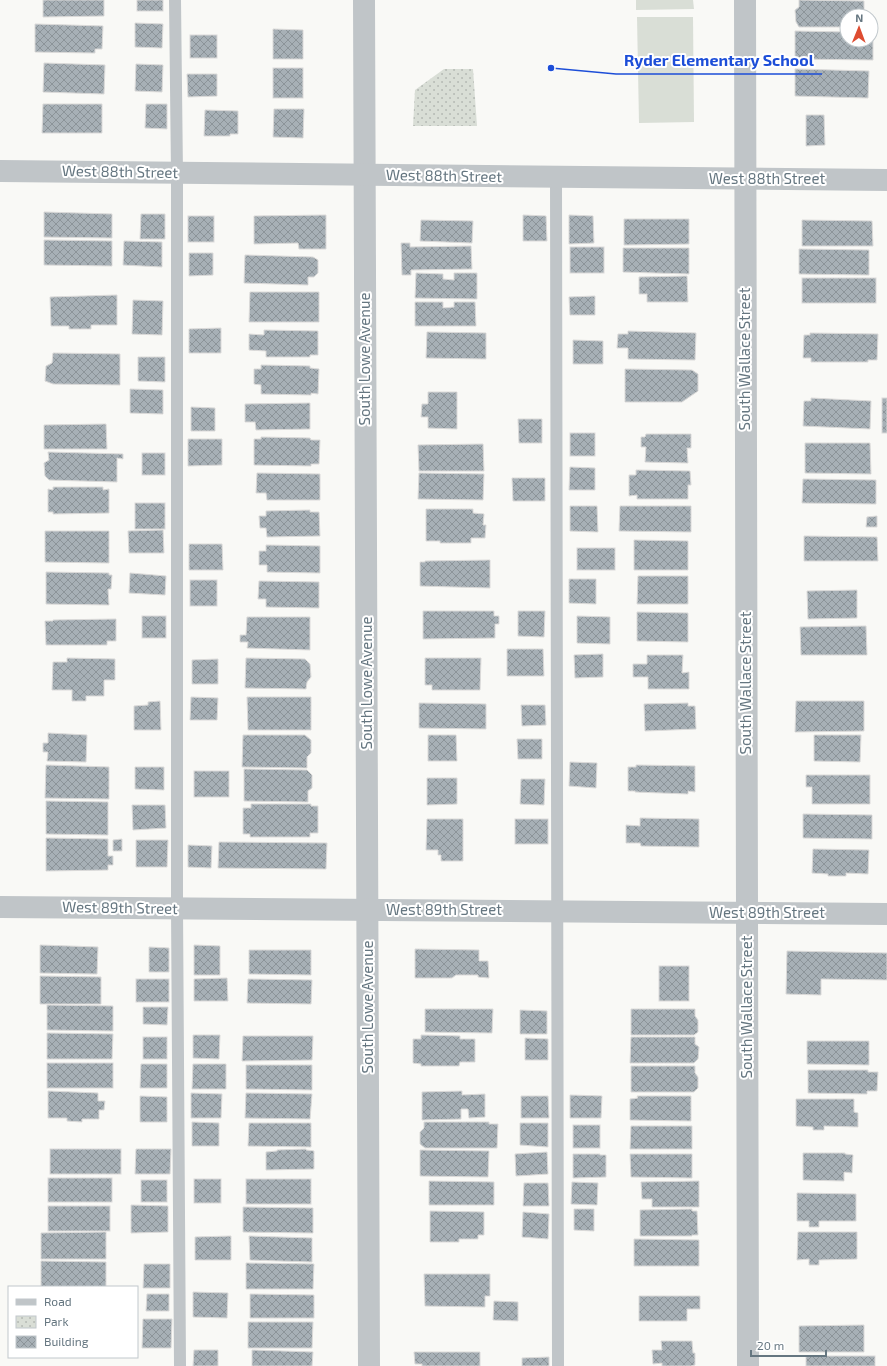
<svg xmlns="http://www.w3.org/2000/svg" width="887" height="1366" font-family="'Exo 2',sans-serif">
	<defs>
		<pattern id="park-dots" width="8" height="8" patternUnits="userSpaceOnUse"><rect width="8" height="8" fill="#d9ded6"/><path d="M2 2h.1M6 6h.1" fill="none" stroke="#b4b9b3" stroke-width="1.8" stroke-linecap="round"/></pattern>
		<pattern id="building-cross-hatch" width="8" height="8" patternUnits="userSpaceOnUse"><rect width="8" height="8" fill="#a7b0b6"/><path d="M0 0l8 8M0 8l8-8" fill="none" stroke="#8c9499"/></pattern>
	</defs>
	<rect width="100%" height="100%" fill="#f9f9f6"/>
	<polygon fill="url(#park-dots)" points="444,69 473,69 477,126 413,126 415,90"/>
	<g fill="#d9ded6">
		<polygon points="636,0 693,0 694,9 636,10"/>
		<polygon points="637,17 693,17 694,122 639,123"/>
	</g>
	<g fill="url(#building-cross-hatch)" stroke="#dbdad9">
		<polygon points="43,0 104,0 104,16 43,17"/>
		<rect x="137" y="0" width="26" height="11"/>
		<polygon points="799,0 864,1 864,16 847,16 847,27 799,27 796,22 795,10 799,7"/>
		<polygon points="135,23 163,24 162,48 135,47"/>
		<polygon points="35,24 103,26 102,49 95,49 95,53 35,52"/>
		<polygon points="273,29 303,30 303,59 273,59"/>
		<polygon points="795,31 847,32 847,40 871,40 871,32 873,32 873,60 795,59"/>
		<rect x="190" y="35" width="27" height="23"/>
		<polygon points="44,63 105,65 104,94 43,92"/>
		<polygon points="136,64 163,65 162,92 135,91"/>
		<rect x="273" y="68" width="30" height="30"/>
		<polygon points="795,69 869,71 868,98 795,96"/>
		<polygon points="187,74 217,74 217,96 188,97"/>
		<polygon points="43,104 102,104 102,133 42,133"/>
		<polygon points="146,104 167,104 167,129 145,128"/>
		<polygon points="274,109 304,109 303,138 273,137"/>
		<polygon points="205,110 238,111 238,134 230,134 230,136 204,136"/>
		<polygon points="806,115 824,115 825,145 806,146"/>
		<polygon points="44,212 112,214 112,238 44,237"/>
		<polygon points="141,214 165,214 165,239 140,239"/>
		<polygon points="326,215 326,249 299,249 298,243 254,244 254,216"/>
		<polygon points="523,215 546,216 547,241 523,241"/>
		<polygon points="569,215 593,216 594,243 569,244"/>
		<rect x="188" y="216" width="26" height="26"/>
		<polygon points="624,219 689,219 689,244 624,245"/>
		<polygon points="421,220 473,221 472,243 420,241"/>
		<polygon points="802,220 872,221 873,246 802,246"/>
		<polygon points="44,240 112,241 112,266 44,265"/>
		<polygon points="124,241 162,242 162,267 123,265"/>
		<polygon points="401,243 410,243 410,247 471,246 472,269 411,270 411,275 402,275"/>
		<rect x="570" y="247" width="34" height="26"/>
		<polygon points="623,248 689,248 689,274 623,272"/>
		<polygon points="799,249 869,250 869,275 799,274"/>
		<polygon points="189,253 213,253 213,275 189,276"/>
		<polygon points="245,255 313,257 318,260 318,273 314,277 308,277 308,285 244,283"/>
		<polygon points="416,273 443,274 443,279 454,280 454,273 477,273 477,299 415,298"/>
		<polygon points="687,276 688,302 647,302 647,294 639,294 639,277"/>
		<rect x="802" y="278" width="74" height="25"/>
		<polygon points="250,292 319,292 319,322 249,322"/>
		<polygon points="117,295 117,325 91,325 91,329 69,329 69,326 51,326 50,297"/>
		<polygon points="595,296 595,315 570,315 569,297"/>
		<polygon points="133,300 163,301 162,335 132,334"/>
		<polygon points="415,302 443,302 443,308 454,307 454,302 475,302 476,326 415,326"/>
		<polygon points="221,328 221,353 189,353 189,329"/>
		<polygon points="264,330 318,331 318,355 310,355 310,357 266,357 266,351 249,350 249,334 264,335"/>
		<polygon points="628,331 696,333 695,360 628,359 628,348 617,348 618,334 628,334"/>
		<polygon points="427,332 486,333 486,359 426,358"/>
		<polygon points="810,333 878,334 877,360 868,360 868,362 811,362 811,358 803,358 804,335 810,335"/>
		<polygon points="573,340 603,341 603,364 573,364"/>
		<polygon points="53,353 120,354 120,385 53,384 45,381 46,366 52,363"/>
		<polygon points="138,357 165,357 165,382 138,381"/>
		<polygon points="261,365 310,366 310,368 319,369 318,394 311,393 311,395 261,394 261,385 254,384 254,369 261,369"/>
		<polygon points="625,369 692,370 698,374 698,391 682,402 625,402"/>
		<polygon points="130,389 163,390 163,414 130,413"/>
		<polygon points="428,392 457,392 457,429 428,428 428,417 421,417 422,404 428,404"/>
		<polygon points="811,398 871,401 870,429 803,426 804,401 811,401"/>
		<rect x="882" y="398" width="5" height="35"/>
		<polygon points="310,403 310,429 256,430 255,422 245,422 245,404"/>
		<polygon points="191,407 215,408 215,431 191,431"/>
		<polygon points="518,419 542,419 542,443 519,443"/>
		<polygon points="106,424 107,449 44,449 44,425"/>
		<rect x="570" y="433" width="25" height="23"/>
		<polygon points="646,434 691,434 691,448 687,448 688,463 645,462 646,447 641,447 641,437 645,437"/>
		<polygon points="261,437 310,438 311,440 320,440 319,464 311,464 311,466 254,465 254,439 261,439"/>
		<polygon points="188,439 222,439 222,465 188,466"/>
		<polygon points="805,443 870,443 871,474 805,473"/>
		<polygon points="483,444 484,471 419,471 418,445"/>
		<polygon points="48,452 123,454 123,459 117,458 117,482 49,480 45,476 44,463 49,460"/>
		<rect x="142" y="453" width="23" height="22"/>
		<polygon points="570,467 595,468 595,490 569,490"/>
		<polygon points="636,470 690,471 691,485 688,485 688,499 637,499 637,495 629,496 629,475 636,475"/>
		<polygon points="257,473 320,474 320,500 267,500 266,493 256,493"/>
		<polygon points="419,473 484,474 483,500 418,499"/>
		<polygon points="512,478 545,478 545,501 513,501"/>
		<polygon points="803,479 876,480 876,504 802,503"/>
		<polygon points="53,487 103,487 103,490 109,489 109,513 53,514 53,512 48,512 48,489 53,490"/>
		<rect x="135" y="503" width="30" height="26"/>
		<polygon points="570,506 597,506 598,532 570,531"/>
		<polygon points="620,506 691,506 691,532 619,531"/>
		<polygon points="426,509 473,509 473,513 484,514 483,525 486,525 485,538 471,538 471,543 440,543 440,541 426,541"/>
		<polygon points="310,510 310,512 319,512 320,536 267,537 266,528 260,528 259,516 266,516 266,511"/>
		<polygon points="877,516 877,527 866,527 867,517"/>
		<polygon points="163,530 164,553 129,553 128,531"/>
		<polygon points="45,531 109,531 109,563 45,562"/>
		<polygon points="804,536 877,537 878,561 804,561"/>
		<polygon points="634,540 688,541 688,570 634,570"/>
		<polygon points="189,544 222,544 223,570 189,570"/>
		<polygon points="266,545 320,546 320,573 267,572 267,565 259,565 259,551 266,551"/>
		<rect x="577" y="548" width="38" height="22"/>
		<polygon points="490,560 490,588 420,586 420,562 425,562 425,561"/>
		<polygon points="46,572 109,573 109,575 112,575 111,589 108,589 109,605 46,604"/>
		<polygon points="130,573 166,576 165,595 129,593"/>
		<polygon points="638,576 688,576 688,604 637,604"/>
		<polygon points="569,579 596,579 596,604 569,603"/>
		<rect x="190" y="580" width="27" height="26"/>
		<polygon points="259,581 319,582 319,608 266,607 266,599 258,599"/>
		<polygon points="857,590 857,618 808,619 807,591"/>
		<polygon points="423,611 494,611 494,616 499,616 499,624 495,624 495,638 423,639"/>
		<polygon points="518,611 545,611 544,637 518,636"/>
		<polygon points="637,612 688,613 688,642 637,641"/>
		<rect x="142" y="616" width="24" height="22"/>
		<polygon points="577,616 610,617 610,644 577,643"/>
		<polygon points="247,617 310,617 310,650 247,648 248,642 240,642 240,635 246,635"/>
		<polygon points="116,619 116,641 107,641 107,645 46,645 45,621 53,621 53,620"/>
		<polygon points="866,626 867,655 801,655 800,627"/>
		<polygon points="507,649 543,649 544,676 507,676"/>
		<polygon points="603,654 603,677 575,678 574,655"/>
		<polygon points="647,655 683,655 682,673 689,672 689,689 648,689 648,677 633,677 633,664 647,664"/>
		<polygon points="67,658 115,659 115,680 104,680 104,696 86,696 86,701 72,701 72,690 52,690 53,662 67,662"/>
		<polygon points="246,658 305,659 310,664 311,677 307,682 306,689 245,688"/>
		<polygon points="425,658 481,658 480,690 432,690 432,685 425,685"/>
		<polygon points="218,659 218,684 192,684 192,660"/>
		<polygon points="191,697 218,698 217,720 190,720"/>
		<polygon points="247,697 311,697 311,730 248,730"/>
		<polygon points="160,701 161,730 134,730 134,706 148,705 148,702"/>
		<polygon points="796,701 864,701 864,731 795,732"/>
		<polygon points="419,703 486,704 486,729 419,728"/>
		<polygon points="688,703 688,706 695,706 696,729 645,731 644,704"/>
		<polygon points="521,705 545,705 546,725 522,726"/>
		<polygon points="48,733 87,735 86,762 47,761 48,752 43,752 43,743 48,743"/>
		<polygon points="243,735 305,735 311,740 311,753 307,757 307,768 242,767"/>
		<polygon points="428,735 456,735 457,761 428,761"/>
		<polygon points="814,735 861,735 860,762 814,761"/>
		<polygon points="517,739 542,739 542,759 518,759"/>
		<polygon points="570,762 597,763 596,788 569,786"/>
		<polygon points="46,765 109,767 109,799 45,798"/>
		<polygon points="636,765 695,766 695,792 688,791 688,794 635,792 635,791 628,791 628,767 636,767"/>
		<polygon points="135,767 164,767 164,790 135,789"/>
		<polygon points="244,769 307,770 312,775 312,788 308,791 308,802 244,801"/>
		<rect x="194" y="771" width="35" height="26"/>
		<polygon points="806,775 870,775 870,804 812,804 812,787 806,787"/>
		<polygon points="427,778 457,778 457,804 427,805"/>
		<polygon points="521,779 545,779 544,805 520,804"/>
		<polygon points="46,801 108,802 108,835 46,834"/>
		<polygon points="251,804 311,804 311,806 318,806 318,833 310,833 310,837 250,837 250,834 243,834 243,808 251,808"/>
		<polygon points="132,805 165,805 166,828 133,830"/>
		<polygon points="803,814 872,815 872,839 803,838"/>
		<polygon points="640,818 699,819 699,847 641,846 640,843 626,843 626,825 640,826"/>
		<polygon points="427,819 463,819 463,861 441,861 441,855 438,855 438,850 426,850"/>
		<rect x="515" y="819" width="33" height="25"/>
		<polygon points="46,838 108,839 108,856 113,856 113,865 108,865 108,870 46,871"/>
		<polygon points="122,839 122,851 113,851 113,840"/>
		<polygon points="136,840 168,840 167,867 136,867"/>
		<polygon points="219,842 327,843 326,869 218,868"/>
		<polygon points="188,845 212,846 211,868 188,867"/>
		<polygon points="813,849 869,850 868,874 846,873 846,876 828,876 828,874 812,873"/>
		<polygon points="40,945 98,947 97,974 40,973"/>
		<polygon points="194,945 220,946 220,975 194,975"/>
		<polygon points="149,947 169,948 169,972 149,972"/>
		<polygon points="415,949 479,950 479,961 488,961 489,978 478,977 478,975 456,975 452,978 415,978"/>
		<polygon points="249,950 311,950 311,975 249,974"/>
		<polygon points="787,951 887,953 887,980 821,979 821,995 786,994"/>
		<rect x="659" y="966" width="30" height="35"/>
		<polygon points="40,976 101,977 101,1004 40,1004"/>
		<polygon points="227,978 228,1001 194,1001 194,979"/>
		<rect x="136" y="979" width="33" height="23"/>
		<polygon points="248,979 312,980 311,1004 247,1003"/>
		<polygon points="47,1005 113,1006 113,1031 47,1030"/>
		<polygon points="143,1007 168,1007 167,1025 143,1024"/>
		<polygon points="425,1009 493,1009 492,1033 425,1032"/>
		<polygon points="631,1009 695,1009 695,1016 698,1020 698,1032 694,1035 631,1035"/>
		<polygon points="520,1010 547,1011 547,1034 520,1034"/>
		<polygon points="47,1033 113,1034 112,1059 47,1059"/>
		<polygon points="193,1035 220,1035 219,1059 193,1058"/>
		<polygon points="421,1035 460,1036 460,1039 475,1039 475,1062 460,1062 459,1066 421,1066 421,1064 413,1063 413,1039 421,1039"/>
		<polygon points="243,1036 313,1036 312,1060 242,1061"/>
		<rect x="143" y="1037" width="24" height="22"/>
		<polygon points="631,1037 695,1037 695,1044 699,1047 698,1059 694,1063 630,1063"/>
		<polygon points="525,1038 548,1039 548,1060 525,1060"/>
		<polygon points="807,1041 869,1041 869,1065 807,1064"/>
		<rect x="47" y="1063" width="66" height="25"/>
		<polygon points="141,1064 167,1064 167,1088 140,1088"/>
		<polygon points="193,1064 226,1064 226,1089 192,1089"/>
		<polygon points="246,1065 312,1065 312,1090 246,1089"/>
		<polygon points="631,1066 695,1066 695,1073 698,1077 698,1088 694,1092 631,1092"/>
		<polygon points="808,1070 868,1070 868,1072 878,1072 877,1091 867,1091 867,1094 808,1093"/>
		<polygon points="48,1091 98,1093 98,1101 105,1101 104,1110 99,1110 99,1119 82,1119 82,1122 67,1121 67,1118 48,1118"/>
		<polygon points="462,1091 462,1095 485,1094 485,1117 469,1118 468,1109 461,1109 461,1119 422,1120 422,1092"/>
		<polygon points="191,1093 222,1094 221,1118 191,1118"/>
		<polygon points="246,1093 312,1094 310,1119 245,1118"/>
		<polygon points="570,1095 602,1096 601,1118 570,1118"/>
		<polygon points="140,1096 167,1097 167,1122 140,1122"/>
		<polygon points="521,1096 548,1096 549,1118 521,1118"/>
		<polygon points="637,1096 691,1096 691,1121 630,1120 630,1099 638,1098"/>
		<polygon points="796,1099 854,1099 854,1112 858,1113 858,1127 824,1126 824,1130 813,1130 813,1127 796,1126"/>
		<polygon points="192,1122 219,1123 219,1146 192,1146"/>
		<polygon points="424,1122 489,1122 489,1124 498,1124 497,1148 425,1148 420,1144 420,1132 424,1128"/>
		<polygon points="249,1123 311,1123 311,1147 248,1146"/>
		<polygon points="520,1123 548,1123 548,1147 520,1145"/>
		<rect x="573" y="1125" width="27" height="23"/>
		<polygon points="631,1126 692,1126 692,1149 630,1149"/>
		<rect x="50" y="1149" width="71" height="25"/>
		<polygon points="136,1149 171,1149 170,1174 135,1174"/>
		<polygon points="306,1149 306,1150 314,1151 314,1169 266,1170 266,1152 277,1151 277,1150"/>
		<polygon points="420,1150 489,1151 488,1177 420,1176"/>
		<polygon points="547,1152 548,1174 516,1176 515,1154"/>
		<polygon points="803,1153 845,1153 845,1154 853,1155 852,1173 844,1172 844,1181 803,1180"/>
		<polygon points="573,1154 600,1154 600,1155 606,1155 606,1177 573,1178"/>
		<polygon points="630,1154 692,1154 692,1178 631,1177"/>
		<rect x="48" y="1178" width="64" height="24"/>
		<rect x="194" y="1179" width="27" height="24"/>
		<rect x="246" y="1179" width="65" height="25"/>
		<rect x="141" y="1180" width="26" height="22"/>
		<polygon points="429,1181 494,1182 494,1205 429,1205"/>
		<polygon points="699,1181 699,1207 652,1207 652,1199 642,1199 641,1182"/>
		<polygon points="572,1182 598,1183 597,1205 571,1204"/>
		<polygon points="524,1183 548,1183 549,1206 523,1206"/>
		<polygon points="797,1193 856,1194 856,1221 819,1221 819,1227 809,1227 809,1221 797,1221"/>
		<polygon points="131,1205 168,1206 168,1232 131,1233"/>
		<rect x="48" y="1206" width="62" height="25"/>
		<polygon points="243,1207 313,1208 313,1233 243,1232"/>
		<polygon points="574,1209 594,1209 594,1231 574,1230"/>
		<polygon points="692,1209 692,1211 697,1211 698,1235 692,1235 692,1236 640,1236 640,1210"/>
		<polygon points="430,1211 484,1212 484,1235 478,1235 478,1239 459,1239 459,1242 430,1242"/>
		<polygon points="523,1212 549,1214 548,1239 522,1237"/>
		<polygon points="106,1232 106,1259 41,1259 41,1233"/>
		<polygon points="798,1232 857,1232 857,1259 819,1260 819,1265 809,1265 809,1259 797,1260"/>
		<polygon points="231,1236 231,1260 195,1260 195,1237"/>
		<polygon points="249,1236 312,1238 312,1262 250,1260"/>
		<polygon points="634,1239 699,1240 699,1266 634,1266"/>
		<polygon points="41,1261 106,1262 106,1287 41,1287"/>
		<polygon points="246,1263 314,1264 313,1289 246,1289"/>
		<polygon points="144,1264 170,1264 170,1288 143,1288"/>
		<polygon points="424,1274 490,1274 490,1296 485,1296 485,1307 425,1306"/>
		<polygon points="193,1292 228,1293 227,1318 193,1317"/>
		<polygon points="147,1294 169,1294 169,1311 146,1311"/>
		<polygon points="250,1294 314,1295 314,1318 250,1318"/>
		<polygon points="639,1296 700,1296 700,1309 687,1309 687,1321 639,1321"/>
		<polygon points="494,1301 518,1302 518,1321 493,1320"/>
		<polygon points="143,1319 172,1319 171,1348 142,1348"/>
		<polygon points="248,1322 313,1322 312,1348 248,1348"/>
		<polygon points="864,1325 864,1352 799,1352 799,1326"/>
		<polygon points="661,1341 692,1341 693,1353 695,1353 695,1365 691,1366 662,1366 662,1363 653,1364 652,1350 662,1350"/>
		<polygon points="194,1350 218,1350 218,1366 193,1366"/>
		<polygon points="252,1350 313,1352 312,1366 252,1366"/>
		<polygon points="414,1352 480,1352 480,1366 422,1366 422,1364 415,1364"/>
		<rect x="806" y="1356" width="69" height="10"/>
		<polygon points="549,1357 549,1366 522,1366 522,1358"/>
	</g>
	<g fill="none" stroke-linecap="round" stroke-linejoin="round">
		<g stroke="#c0c5c8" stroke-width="12">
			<polyline points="175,0 177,173 177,908 180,1366"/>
			<polyline points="556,177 558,1366"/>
		</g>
		<g stroke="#c0c5c8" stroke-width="22">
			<polyline points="364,0 369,1366"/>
			<polyline points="745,0 748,1366"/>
			<polyline points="0,171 887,180"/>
			<polyline points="0,907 887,914"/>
		</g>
	</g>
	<g text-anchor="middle" stroke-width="4" stroke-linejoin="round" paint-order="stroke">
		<g font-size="15" fill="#657680" stroke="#fff">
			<text transform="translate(120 172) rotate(1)" y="5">West 88th Street</text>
			<text transform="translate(444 176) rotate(1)" y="5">West 88th Street</text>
			<text x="767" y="184">West 88th Street</text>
			<text transform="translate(365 359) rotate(-90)" y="5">South Lowe Avenue</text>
			<text transform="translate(745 359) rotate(-90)" y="5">South Wallace Street</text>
			<text transform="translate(367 683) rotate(-90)" y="5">South Lowe Avenue</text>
			<text transform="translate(746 683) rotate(-90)" y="5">South Wallace Street</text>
			<text transform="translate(120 908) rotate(1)" y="5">West 89th Street</text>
			<text x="444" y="915">West 89th Street</text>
			<text x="767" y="918">West 89th Street</text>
			<text transform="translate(368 1007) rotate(-90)" y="5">South Lowe Avenue</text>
			<text transform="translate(747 1007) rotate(-90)" y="5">South Wallace Street</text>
		</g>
	</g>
	<path fill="none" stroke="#1d4ed8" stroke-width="1.5" d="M551 68L616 74H822"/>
	<circle fill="#1d4ed8" stroke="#fff" stroke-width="1.5" cx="551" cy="68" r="4"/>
	<g font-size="16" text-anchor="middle" font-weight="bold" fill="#1d4ed8" stroke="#fff" stroke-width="4" stroke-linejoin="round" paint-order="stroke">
		<text x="719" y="66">Ryder Elementary School</text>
	</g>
	<rect x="8" y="1286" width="130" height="72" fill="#ffffff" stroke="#c1c8cc"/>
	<rect x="16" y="1299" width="20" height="6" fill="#c0c5c8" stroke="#c1c8cc"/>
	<text x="44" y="1306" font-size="12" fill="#657680">Road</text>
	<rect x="16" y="1316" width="20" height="12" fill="url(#park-dots)" stroke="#c1c8cc"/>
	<text x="44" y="1326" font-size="12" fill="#657680">Park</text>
	<rect x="16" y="1336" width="20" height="12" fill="url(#building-cross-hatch)" stroke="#c1c8cc"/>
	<text x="44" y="1346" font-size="12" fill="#657680">Building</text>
	<g transform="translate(859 28) rotate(1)"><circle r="19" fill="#ffffff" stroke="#c1c8cc"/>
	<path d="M0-3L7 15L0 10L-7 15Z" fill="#de4c31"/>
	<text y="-6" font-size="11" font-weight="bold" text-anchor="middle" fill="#657680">N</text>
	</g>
	<path d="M751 1350v6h75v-6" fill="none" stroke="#657680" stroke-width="2"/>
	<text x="757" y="1350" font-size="12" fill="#657680" stroke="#ffffff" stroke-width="3" paint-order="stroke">20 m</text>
</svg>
